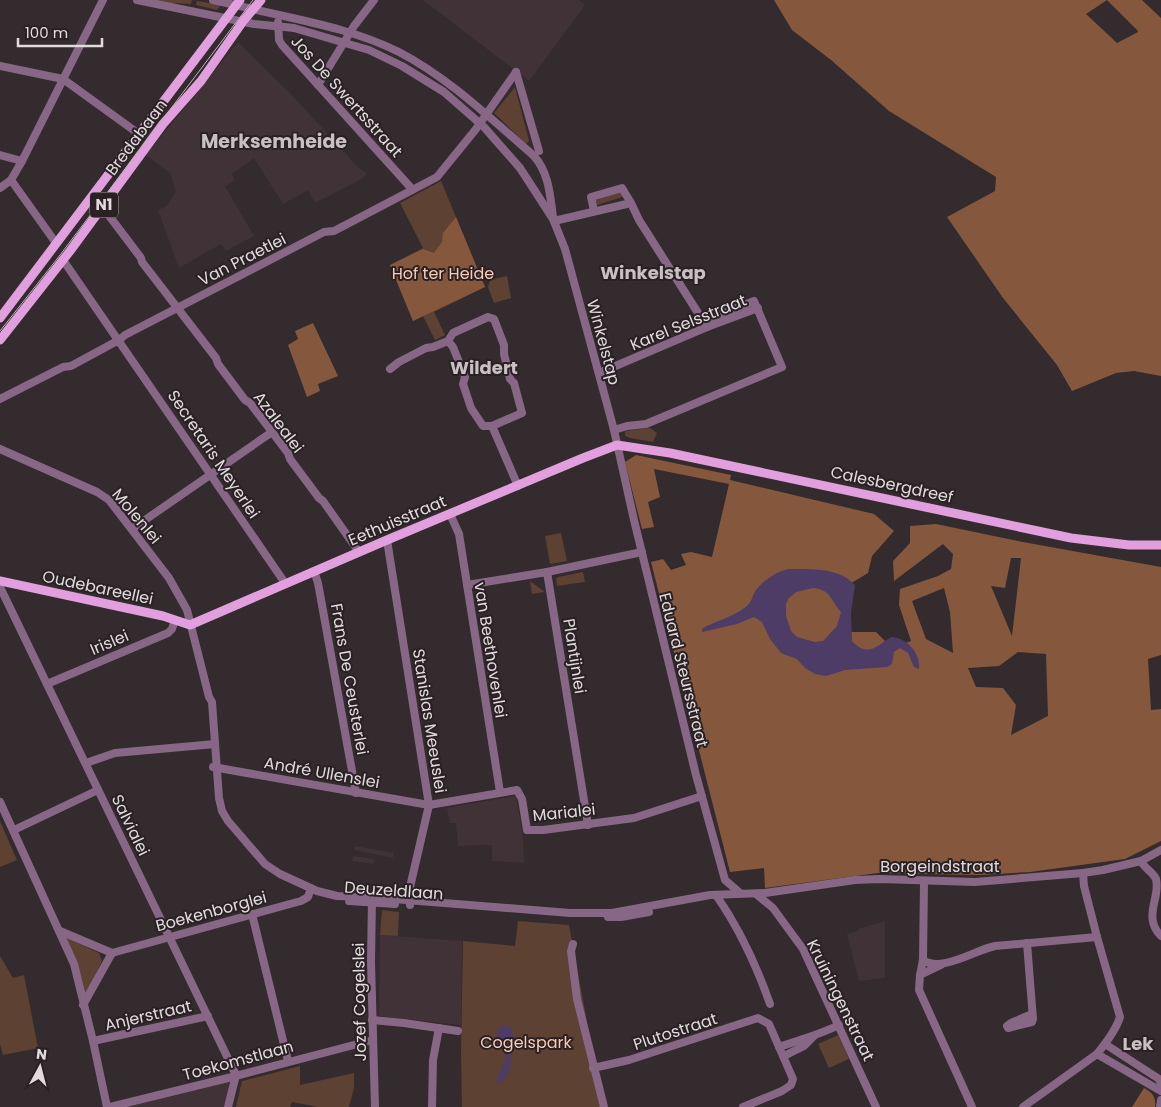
<svg xmlns="http://www.w3.org/2000/svg" width="1161" height="1107" font-family="Poppins,sans-serif">
	<rect width="100%" height="100%" fill="#332b2d"/>
	<g fill="#413237">
		<polygon points="423,0 579,0 584,4 583,8 529,81"/>
		<polygon points="238,42 291,94 357,166 367,174 362,179 315,203 308,190 283,204 254,158 232,174 235,181 225,186 254,236 226,251 221,244 179,268 158,210 167,206 176,191 170,173 146,155"/>
		<polygon points="516,796 523,837 524,863 492,861 492,845 458,846 456,823 450,823 447,808"/>
		<polygon points="355,846 394,853 393,858 354,850"/>
		<polygon points="353,856 374,859 373,864 352,861"/>
		<polygon points="885,921 885,978 859,981 847,934 858,931 858,929"/>
		<polygon points="380,935 462,941 461,1025 379,1016"/>
		<polygon points="238,1079 232,1107 126,1107"/>
	</g>
	<g fill="#5d4132">
		<polygon points="154,0 192,0 191,4 169,3"/>
		<polygon points="197,1 221,5 217,10 196,5"/>
		<polygon points="515,87 529,141 526,144 494,113"/>
		<polygon points="441,181 485,287 434,312 445,335 435,340 423,316 413,321 390,265 423,248 400,203"/>
		<polygon points="621,190 625,196 594,206 594,197"/>
		<polygon points="507,276 511,298 494,303 488,287 490,280"/>
		<polygon points="650,428 657,433 653,442 630,438 625,436 625,431"/>
		<polygon points="561,533 567,561 550,564 545,536"/>
		<polygon points="583,572 585,582 557,586 556,579 558,577"/>
		<polygon points="530,581 545,592 532,594"/>
		<polygon points="0,821 17,860 0,867"/>
		<polygon points="382,910 399,912 398,936 380,935"/>
		<polygon points="518,921 569,925 603,1107 462,1107 461,1052 463,941 515,946"/>
		<polygon points="63,936 99,953 102,961 87,994 82,996"/>
		<polygon points="0,956 13,978 24,975 38,1048 3,1055 0,1044"/>
		<polygon points="838,1035 849,1059 829,1068 818,1044"/>
		<polygon points="300,1066 300,1085 354,1073 354,1088 349,1107 318,1107 292,1102 290,1107 236,1107 242,1081"/>
	</g>
	<g fill="#85583d" fill-rule="evenodd">
		<path d="M774,0h368l19,18v358l-27,-5 -18,2 -44,18 -15,-26 -54,-67 -56,-81 48,-26 1,-14 -107,-66 -58,-51 -39,-30zM1107,0l31,31v1l-21,11 -31,-29z"/>
		<polygon points="456,217 485,287 413,321 390,265 423,249 434,253 442,242 443,233"/>
		<polygon points="313,323 338,376 318,384 320,391 307,397 288,345 298,339 295,331"/>
		<path d="M636,455l95,20 -1,5 144,34 20,17 -22,25 -4,17 -20,12 -4,47h32l16,16 19,-7 -12,-36 1,-16 38,-13 13,-7 2,-15 -10,-10 -49,37 -1,-20 17,-18v-17l26,-2 87,18 138,25v88l-13,4 3,51 10,-1v132l-36,18 -95,13 -50,3 -102,-2 -113,15 -1,-20 -34,4 -79,-310 12,-3 8,11 15,-5 -5,-11 10,-2 21,5 17,-73 -75,-15 6,28 -12,5 6,25 -12,2 -17,-67zM1011,558h10l-9,78 -21,-50 14,2zM944,588l6,24 3,41 -27,-14 -14,-38zM1018,652l28,2 2,62 -37,19 5,-30 -13,-17 -27,-1 -8,-19 31,-2z"/>
		<path d="M1144,1088c9,5 12,9 11,19h-23z"/>
	</g>
	<g fill="#4d3c66" fill-rule="evenodd">
		<path d="M788,569c22,0 51,-2 67,16l-4,28 1,28c16,17 25,5 39,-4 15,0 30,16 28,32l-5,-2 -6,-14 -8,-5 -6,4 -2,12 -5,3 -42,3 -19,6 -11,-2 -10,-6 -8,-9 -16,-6 -11,-14 -8,-17 -8,-5 -17,7 -35,8v-3l3,-2c12,-6 35,-13 44,-23 3,-4 4,-10 7,-14 8,-10 20,-18 32,-21zM813,588c19,2 17,12 28,24l-4,14 -14,15 -8,1 -18,-5 -6,-6 -5,-15v-12l3,-6 7,-6z"/>
		<path d="M502,1025l9,2 3,11 -1,2 1,5 -3,1c1,15 1,26 -11,37l-4,-2 10,-22 -1,-13 -5,-5 -4,-9z"/>
	</g>
	<g fill="none" stroke-linecap="round" stroke-linejoin="round">
		<g stroke="#876785" stroke-width="8">
			<polyline points="137,0 254,24 294,28 369,50 402,66 444,92 484,127 520,168 553,219 565,249 614,430 634,520 696,775 725,880 740,893"/>
			<path d="M213,0c22,5 44,10 66,15 41,9 82,18 120,37 50,26 92,67 135,104 15,17 16,39 19,61"/>
			<polyline points="278,22 279,40 282,45 412,189"/>
			<polyline points="0,66 63,79 139,134"/>
			<polyline points="516,72 539,151"/>
			<polyline points="318,85 354,26 374,0"/>
			<polyline points="0,155 22,161"/>
			<polyline points="11,180 56,243"/>
			<polyline points="0,188 11,180 22,161 103,0"/>
			<polyline points="101,209 107,213 141,258 142,262 216,358 218,364 245,400 250,403 288,453 290,459 319,498 323,501 359,552"/>
			<polyline points="594,211 591,197 622,188 631,203"/>
			<polyline points="554,221 631,203 639,220 707,327"/>
			<polyline points="63,260 285,583"/>
			<polyline points="390,369 399,362 426,348 433,347 448,341"/>
			<polyline points="599,373 707,327 758,308"/>
			<polyline points="0,399 63,367 71,366 119,340 125,335 324,232 334,231 437,177 476,129 516,72"/>
			<polyline points="492,426 483,426 471,408 463,384 465,377 453,347 448,341 453,333 488,317 494,319 504,345 504,354 510,379 514,383 522,413 492,426 518,486"/>
			<polyline points="614,430 627,426 646,424 782,367 754,301 704,321"/>
			<polyline points="0,449 97,492 109,500 169,578 187,610 209,697 212,702 219,798 222,811 228,821 265,864 280,874 317,891 337,896 384,897 394,899 570,913 612,913 710,895 765,893 855,880 880,879 975,882 1083,873 1103,870 1141,861 1161,850"/>
			<polyline points="450,514 459,534 500,792"/>
			<polyline points="132,529 272,432"/>
			<polyline points="387,540 429,805 410,887 410,905"/>
			<polyline points="314,571 318,583 356,793"/>
			<polyline points="547,572 642,552"/>
			<polyline points="467,585 547,572 588,825"/>
			<polyline points="0,587 236,1075"/>
			<polyline points="47,684 168,633 172,629 175,620"/>
			<polyline points="86,763 115,753 215,744"/>
			<polyline points="213,767 429,805 517,790 522,799 527,830 543,830 634,818 702,796"/>
			<polyline points="0,802 74,964 93,1041 107,1107"/>
			<polyline points="14,830 98,790"/>
			<path d="M1141,861c3,7 12,11 15,18 5,18 -14,38 5,57"/>
			<polyline points="924,881 923,960 920,975 919,990 972,1107"/>
			<polyline points="756,894 773,908 803,949 876,1107"/>
			<path d="M716,895c23,33 41,72 54,109"/>
			<polyline points="372,898 371,962 375,1107"/>
			<polyline points="349,901 395,904"/>
			<polyline points="252,914 288,1061"/>
			<polyline points="608,917 621,917 649,912"/>
			<polyline points="60,931 112,953"/>
			<polyline points="1027,943 1033,1019 1032,1022 1008,1028 1007,1026 1011,1023 1032,1014"/>
			<polyline points="573,944 571,951 577,999 604,1107"/>
			<polyline points="112,953 301,901 308,897 311,888"/>
			<path d="M923,960c18,13 52,-10 72,-14l102,-9"/>
			<polyline points="920,975 941,965"/>
			<polyline points="83,1005 112,953"/>
			<polyline points="372,1020 404,1023 458,1031"/>
			<polyline points="93,1041 208,1016"/>
			<polyline points="1105,1044 1159,1079 1161,1084"/>
			<path d="M779,1047c20,-7 40,-12 60,-22"/>
			<polyline points="1097,1054 1161,1091"/>
			<polyline points="784,1056 804,1046 814,1036"/>
			<polyline points="593,1068 629,1060 758,1018 769,1024 793,1079 791,1085 782,1091 743,1107"/>
			<polyline points="110,1107 228,1078 373,1040"/>
			<polyline points="228,1107 236,1075"/>
			<polyline points="432,1107 433,1060 439,1028"/>
			<path d="M1023,1107l74,-53c9,-11 19,-24 23,-37l-23,-80 -13,-51 -1,-13"/>
			<polyline points="1160,1107 1161,1100"/>
		</g>
		<g stroke="#e19fdd" stroke-width="9">
			<polyline points="0,318 240,0"/>
			<polyline points="0,340 70,251 163,124 201,81 244,20 261,0"/>
			<polyline points="0,581 163,616 190,625 387,540 583,458 617,445 670,453 1071,538 1129,545 1161,545"/>
		</g>
		<polyline stroke="#bab3b5" stroke-width="1" points="0,331 57,259 253,0"/>
	</g>
	<g text-anchor="middle" stroke-width="4" stroke-linejoin="round" paint-order="stroke">
		<rect fill="#292124" stroke="#aaa3a6" stroke-width="1" x="90" y="192.5" width="28" height="25" rx="4"/>
		<g font-size="15" font-weight="bold" fill="#e1dbdd">
			<text x="104" y="210">N1</text>
		</g>
		<g font-size="16" fill="#e1dbdd" stroke="#292124">
			<text transform="translate(347 96) rotate(48)" y="6">Jos De Swertsstraat</text>
			<text transform="translate(136 137) rotate(-53)" y="6">Bredabaan</text>
			<text transform="translate(242 259) rotate(-27)" y="6">Van Praetlei</text>
			<text transform="translate(688 322) rotate(-22)" y="6">Karel Selsstraat</text>
			<text transform="translate(604 342) rotate(75)" y="6">Winkelstap</text>
			<text transform="translate(279 422) rotate(53)" y="6">Azalealei</text>
			<text transform="translate(214 454) rotate(56)" y="6">Secretaris Meyerlei</text>
			<text transform="translate(892 484) rotate(12)" y="6">Calesbergdreef</text>
			<text transform="translate(137 516) rotate(50)" y="6">Molenlei</text>
			<text transform="translate(397 520) rotate(-23)" y="6">Eethuisstraat</text>
			<text transform="translate(98 587) rotate(12)" y="6">Oudebareellei</text>
			<text transform="translate(109 642) rotate(-23)" y="6">Irislei</text>
			<text transform="translate(491 650) rotate(81)" y="6">van Beethovenlei</text>
			<text transform="translate(575 656) rotate(81)" y="6">Plantijnlei</text>
			<text transform="translate(684 670) rotate(76)" y="6">Eduard Steursstraat</text>
			<text transform="translate(350 679) rotate(80)" y="6">Frans De Ceusterlei</text>
			<text transform="translate(430 721) rotate(81)" y="6">Stanislas Meeuslei</text>
			<text transform="translate(322 772) rotate(10)" y="6">André Ullenslei</text>
			<text transform="translate(564 812) rotate(-6)" y="6">Marialei</text>
			<text transform="translate(131 825) rotate(64)" y="6">Salvialei</text>
			<text x="940" y="872">Borgeindstraat</text>
			<text transform="translate(394 890) rotate(4)" y="6">Deuzeldlaan</text>
			<text transform="translate(211 911) rotate(-15)" y="6">Boekenborglei</text>
			<text transform="translate(841 1000) rotate(64)" y="6">Kruiningenstraat</text>
			<text transform="translate(359 1002) rotate(-91)" y="6">Jozef Cogelslei</text>
			<text transform="translate(148 1015) rotate(-13)" y="6">Anjerstraat</text>
			<text transform="translate(675 1031) rotate(-18)" y="6">Plutostraat</text>
			<text transform="translate(238 1060) rotate(-15)" y="6">Toekomstlaan</text>
		</g>
		<g font-size="16" fill="#f8cbb2" stroke="#292124">
			<text x="443" y="279">Hof ter Heide</text>
			<text x="526" y="1048">Cogelspark</text>
		</g>
		<g font-size="18" font-weight="bold" fill="#cabfc2" stroke="#292124">
			<text x="653" y="279">Winkelstap</text>
			<text x="484" y="374">Wildert</text>
			<text x="1138" y="1050">Lek</text>
		</g>
		<g font-size="19" font-weight="bold" fill="#cabfc2" stroke="#292124">
			<text x="274" y="148">Merksemheide</text>
		</g>
	</g>
	<g transform="translate(40 1067) rotate(7)" stroke="#292124" stroke-width="4" paint-order="stroke">
	<path d="M0-4L9 19L0 12L-9 19Z" fill="#e1dbdd"/>
	<text y="-8" font-size="14" font-weight="bold" text-anchor="middle" fill="#e1dbdd">N</text>
	</g>
	<path d="M18 38v8h84v-8" fill="none" stroke="#e1dbdd" stroke-width="2.5"/>
	<text x="25" y="38" font-size="15" fill="#e1dbdd" stroke="#292124" stroke-width="4" paint-order="stroke">100 m</text>
</svg>
